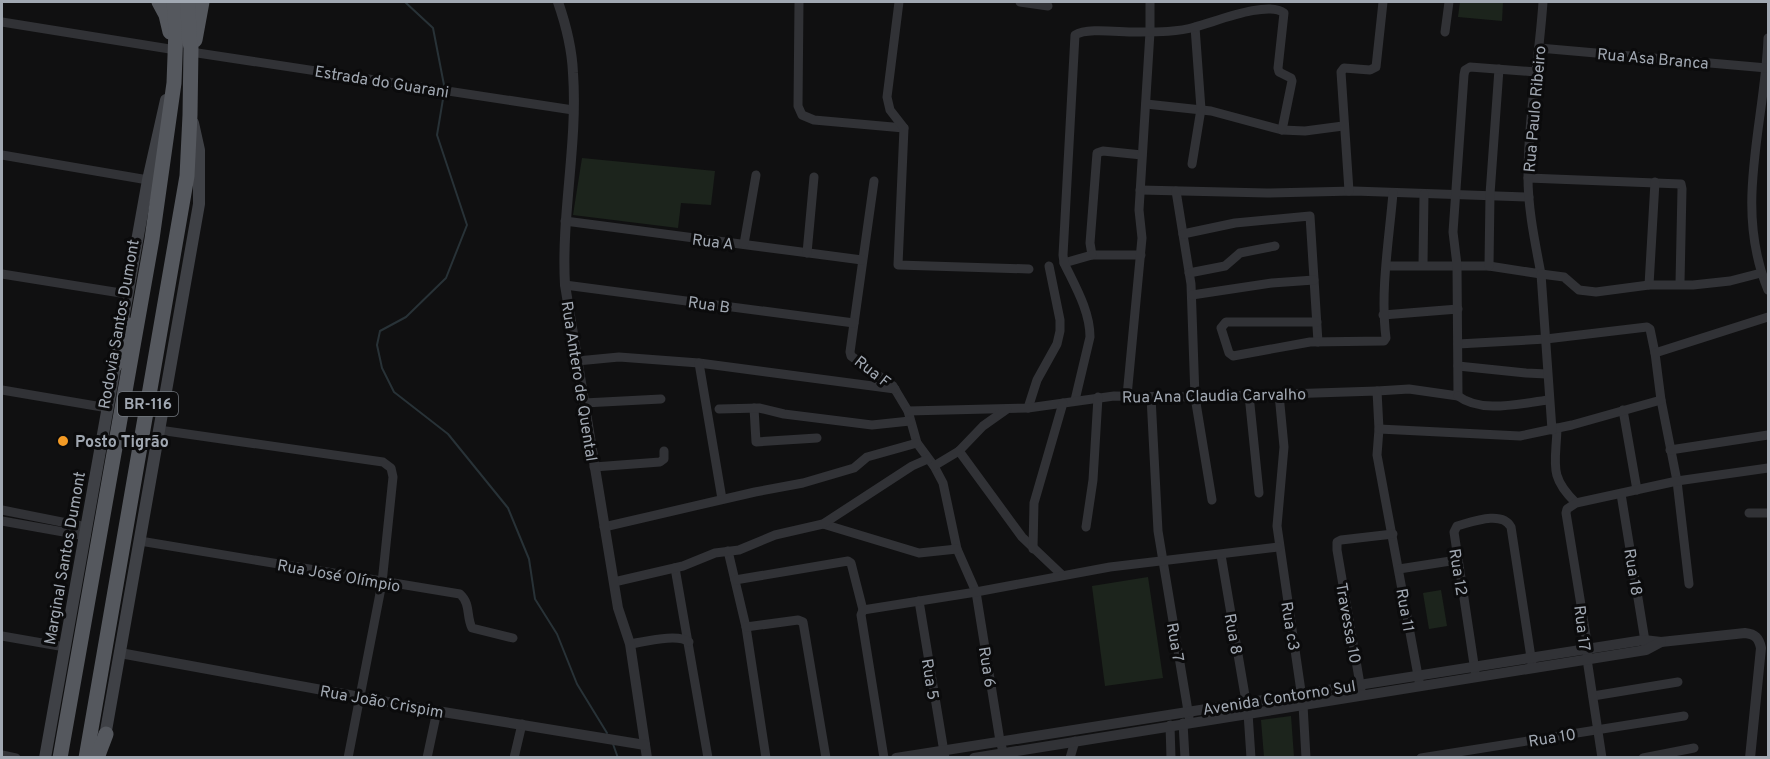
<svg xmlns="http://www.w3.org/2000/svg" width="1770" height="759" font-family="Overpass,sans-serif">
	<rect width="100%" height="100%" fill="#101011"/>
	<g fill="#1c241c">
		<polygon points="1460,2 1503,2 1502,21 1458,17"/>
		<polygon points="582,158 715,171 711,205 681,203 678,228 573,215"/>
		<polygon points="1148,577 1163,678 1105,686 1092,586"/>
		<polygon points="1441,590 1447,626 1429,629 1423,593"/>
		<polygon points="1291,716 1294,757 1264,757 1261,720"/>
	</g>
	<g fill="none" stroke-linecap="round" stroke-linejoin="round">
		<g stroke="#283237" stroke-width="2">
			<polyline points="405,2 433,28 444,85"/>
			<polyline points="443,99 437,135 467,225 446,278 406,317 380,331 377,345 382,368 394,392 448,434 508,508 529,559 535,599 557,634 577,684 607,733"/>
			<polyline points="613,744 618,758"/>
		</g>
		<g stroke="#313236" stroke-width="9">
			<polyline points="799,2 798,106 802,115 814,120 904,128"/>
			<polyline points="899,2 887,97 890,110 904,128 898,265 1029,269"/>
			<polyline points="1020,2 1048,6"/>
			<polyline points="2,22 176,50"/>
			<polyline points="1445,32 1449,2"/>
			<path d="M1768,38c-3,86 -35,168 0,252"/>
			<polyline points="1539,48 1767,68"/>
			<polyline points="191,52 573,110"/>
			<polyline points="1146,104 1211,111 1282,130 1305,131 1343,126"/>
			<polyline points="2,155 148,180"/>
			<polyline points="1192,164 1201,109 1195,27"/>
			<polyline points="1528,178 1681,184 1682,189 1680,283"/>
			<polyline points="874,181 850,352 851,356 893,386 908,411 917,443 934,466 943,483 957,549 976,592 1000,741 1005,758"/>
			<polyline points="1140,190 1267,193 1354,191 1529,197"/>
			<polyline points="1176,191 1191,284 1195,397 1212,500"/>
			<polyline points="1349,191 1341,72 1344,68 1370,70 1376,67 1383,2"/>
			<polyline points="565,221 862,260"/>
			<polyline points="1183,234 1235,223 1310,216 1318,342"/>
			<polyline points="744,244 756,175"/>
			<polyline points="807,253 814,177"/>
			<polyline points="1141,255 1092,255 1090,243 1097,153 1103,151 1142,155"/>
			<polyline points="1064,263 1092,255"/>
			<polyline points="1423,265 1424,194"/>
			<path d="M1387,266h102l52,8c-6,-32 -13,-64 -13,-97 0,-59 11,-117 15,-175"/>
			<polyline points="1489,266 1490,194 1499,69"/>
			<polyline points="1189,273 1225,266 1240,253 1275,246"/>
			<polyline points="2,274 127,294"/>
			<polyline points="565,285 854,323"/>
			<polyline points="1649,285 1655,182"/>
			<polyline points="1192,295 1272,283 1314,280"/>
			<polyline points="1383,315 1458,309"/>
			<path d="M1317,322h-91l-5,6 8,25 4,3 77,-14 74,-1 2,-3c-6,-46 3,-98 7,-145"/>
			<polyline points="1458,344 1546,339 1647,327 1650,329 1655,353"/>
			<polyline points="577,361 619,357 699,363 895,389"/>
			<polyline points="699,363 722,499"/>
			<polyline points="1458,366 1526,373 1547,374"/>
			<polyline points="2,390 108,408"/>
			<polyline points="1377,391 1409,389 1458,396 1457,265 1453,232 1464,75 1465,70 1470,67 1536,72"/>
			<polyline points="1279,394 1284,447 1277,526 1303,705 1306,758"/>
			<polyline points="1249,395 1259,493"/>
			<polyline points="1127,396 1142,238 1139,210 1150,32 1150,2"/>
			<path d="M1458,396c24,18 63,7 91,4"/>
			<polyline points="1151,397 1158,531 1189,717"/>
			<path d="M1075,400l15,-63c0,-26 -15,-51 -26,-74l-1,-8 12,-220c13,-8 48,-2 65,-3 18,0 38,0 55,-5 20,-5 73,-27 89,-14l-6,55 1,4 12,6 1,3 -10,49"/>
			<polyline points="1661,400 1677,481 1689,584"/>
			<polyline points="584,403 661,399"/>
			<polyline points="754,408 756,442 817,438"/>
			<polyline points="1028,408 1037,380 1057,344 1060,331 1060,320 1049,266"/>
			<polyline points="719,409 759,408 784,414 872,425 910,421"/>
			<polyline points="1623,410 1637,490"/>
			<polyline points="908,411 1028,408 1114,396 1195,397 1377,391 1379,429 1377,455 1419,681"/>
			<path d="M1557,428c-1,36 -9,48 19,75"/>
			<polyline points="1379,429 1520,436 1572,425 1661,400 1655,353 1768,317"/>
			<polyline points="159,430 383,462 391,468 393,477 382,583 348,758"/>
			<polyline points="1552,430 1541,274 1564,277 1579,290 1596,292 1649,285 1693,285 1730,281 1761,273"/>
			<polyline points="1670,450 1768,435"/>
			<polyline points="959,451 1022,537 1062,575"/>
			<polyline points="934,466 959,451 983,426 1007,409"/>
			<polyline points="594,467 660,462 664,459 664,451"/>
			<polyline points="1621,494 1646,647"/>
			<polyline points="2,510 87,527"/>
			<polyline points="1749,513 1768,513"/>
			<polyline points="2,521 86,536"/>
			<polyline points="823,524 919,553 957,549"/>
			<polyline points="604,527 755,492 803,483 854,468 867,457 917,443"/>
			<polyline points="1086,527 1093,480 1098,397"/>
			<path d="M140,541l320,53c11,10 6,22 12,34l41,10"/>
			<polyline points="1033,549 1034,503 1063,403"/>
			<polyline points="728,551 746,627 766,758"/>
			<polyline points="1221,555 1248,713 1251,758"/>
			<polyline points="675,568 708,758"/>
			<polyline points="1399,569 1457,560"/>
			<polyline points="735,580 848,561 851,563 863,610"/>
			<polyline points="614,582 683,566 715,553 739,550 775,535 823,524 912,466 928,459"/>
			<polyline points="919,601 945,758"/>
			<polyline points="746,627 798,620 803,622 826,758"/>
			<polyline points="2,636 65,647"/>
			<path d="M630,644c14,-2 48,-11 59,-2"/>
			<path d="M1475,671l-21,-139 3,-6c15,-4 45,-16 54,1l21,137"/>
			<polyline points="1361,690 1337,550 1337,542 1341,540 1393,534"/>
			<polyline points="1593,696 1678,682"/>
			<polyline points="1183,723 1185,758"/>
			<polyline points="1170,725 1171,758"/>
			<polyline points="2,755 16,758"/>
			<polyline points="427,758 437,711"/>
			<polyline points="514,758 522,724"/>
			<polyline points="884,758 861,615 863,610 976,592 1110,567 1278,547"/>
			<polyline points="1070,758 1075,741"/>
			<polyline points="1421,758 1684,716"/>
			<polyline points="1602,758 1587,659 1588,648 1566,513 1567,509 1576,503 1677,481 1768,468"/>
			<polyline points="1643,758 1694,748"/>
		</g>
		<g stroke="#313236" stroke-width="10">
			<path d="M558,2c8,23 14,47 15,71 5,71 -12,141 -8,212l53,323 12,36 17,114"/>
			<polyline points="120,653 437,711 645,745"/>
			<path d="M896,758l748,-118 17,2 84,-9c10,1 14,5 16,15l-11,110"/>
			<polyline points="974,758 1646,650 1661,642"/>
		</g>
		<g stroke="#3f4146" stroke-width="12">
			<polyline points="120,336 148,180 166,100"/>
			<polyline points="104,742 199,204 199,150 193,123"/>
			<polyline points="45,758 117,356"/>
		</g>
		<g stroke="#55585e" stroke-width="15">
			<polyline points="159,2 166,15 170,32"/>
			<polyline points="195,40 202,2"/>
			<polyline points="115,365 129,325"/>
			<polyline points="60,758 152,239 174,83 176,29 174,2"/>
			<polyline points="86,758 187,176 190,115 191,48 189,37 188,2"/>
			<polyline points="97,758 106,734"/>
		</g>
	</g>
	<circle fill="#f49b25" stroke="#0b0b0c" stroke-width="2" cx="63" cy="441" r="6"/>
	<g text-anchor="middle" stroke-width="6" stroke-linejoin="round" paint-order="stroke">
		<rect fill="#0b0b0c" stroke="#747980" stroke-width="1.5" x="118" y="392" width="60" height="24" rx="4.5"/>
		<g font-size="15" font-weight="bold" fill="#a1a8b2">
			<text x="148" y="409">BR-116</text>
		</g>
		<g font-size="16" fill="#a1a8b2" stroke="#0b0b0c">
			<text transform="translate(1653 58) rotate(5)" y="6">Rua Asa Branca</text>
			<text transform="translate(382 81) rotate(9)" y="6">Estrada do Guarani</text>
			<text transform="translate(1534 109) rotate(-85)" y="6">Rua Paulo Ribeiro</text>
			<text transform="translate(713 241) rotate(7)" y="6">Rua A</text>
			<text transform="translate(709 304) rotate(8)" y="6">Rua B</text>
			<text transform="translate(118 324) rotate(-80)" y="6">Rodovia Santos Dumont</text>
			<text transform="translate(873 371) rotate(38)" y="6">Rua F</text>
			<text transform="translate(580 381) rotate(81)" y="6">Rua Antero de Quental</text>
			<text transform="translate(1214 395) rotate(-1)" y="6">Rua Ana Claudia Carvalho</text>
			<text transform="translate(64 558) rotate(-80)" y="6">Marginal Santos Dumont</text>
			<text transform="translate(1459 572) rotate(81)" y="6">Rua 12</text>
			<text transform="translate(1634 572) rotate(81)" y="6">Rua 18</text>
			<text transform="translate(339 575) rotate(10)" y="6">Rua José Olímpio</text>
			<text transform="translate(1406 610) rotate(80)" y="6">Rua 11</text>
			<text transform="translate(1349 623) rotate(80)" y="6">Travessa 10</text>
			<text transform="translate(1291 626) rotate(81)" y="6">Rua c3</text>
			<text transform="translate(1583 628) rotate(83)" y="6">Rua 17</text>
			<text transform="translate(1234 634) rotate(80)" y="6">Rua 8</text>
			<text transform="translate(1176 642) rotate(80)" y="6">Rua 7</text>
			<text transform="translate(988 667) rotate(81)" y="6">Rua 6</text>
			<text transform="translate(931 679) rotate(81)" y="6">Rua 5</text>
			<text transform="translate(1279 697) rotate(-9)" y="6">Avenida Contorno Sul</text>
			<text transform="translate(382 701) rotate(10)" y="6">Rua João Crispim</text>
			<text transform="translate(1552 737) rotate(-9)" y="6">Rua 10</text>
		</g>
		<g font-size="16" font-weight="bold" fill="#a1a8b2" stroke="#0b0b0c" text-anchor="start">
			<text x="75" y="447">Posto Tigrão</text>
		</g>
	</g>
	<rect width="1770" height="759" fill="none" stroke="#a1a8b2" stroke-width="6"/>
</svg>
